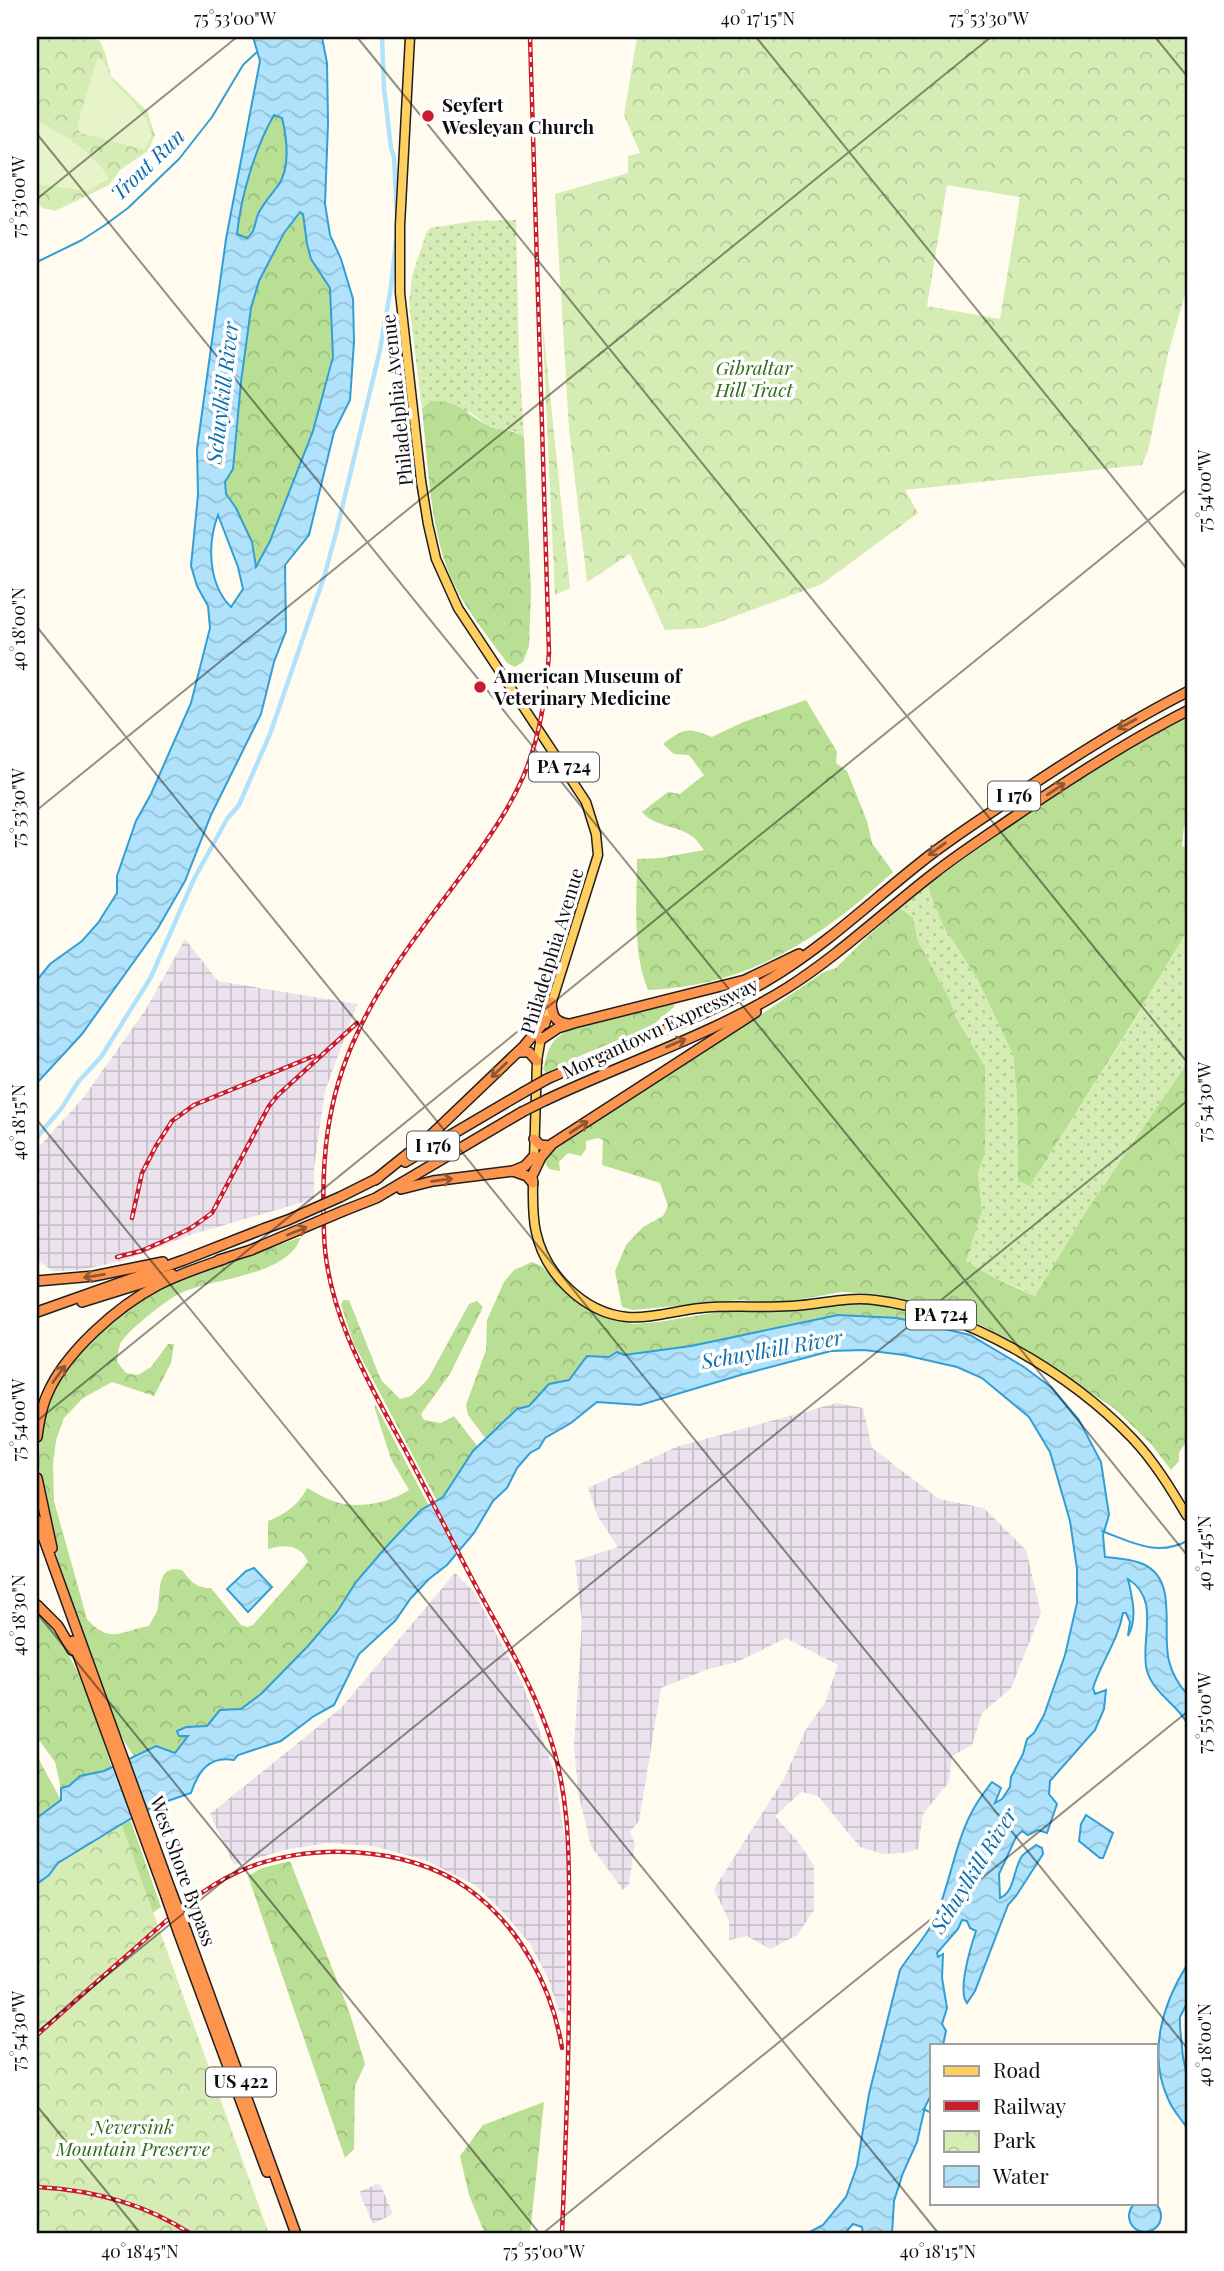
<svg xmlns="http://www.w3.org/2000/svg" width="1224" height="2271" font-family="'Playfair Display',serif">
	<defs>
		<pattern id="industrial-grid" width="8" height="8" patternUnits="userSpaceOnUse" patternTransform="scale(1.75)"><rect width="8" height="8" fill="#ebe2ed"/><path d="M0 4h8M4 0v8" fill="none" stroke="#c8c1ca"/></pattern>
		<pattern id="grass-dots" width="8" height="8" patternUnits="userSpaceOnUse" patternTransform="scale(1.75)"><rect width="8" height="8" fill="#d5edb5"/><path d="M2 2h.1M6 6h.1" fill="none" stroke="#b6ca9a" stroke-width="1.8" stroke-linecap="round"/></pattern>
		<pattern id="forest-crowns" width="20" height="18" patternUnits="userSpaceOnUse" patternTransform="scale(1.75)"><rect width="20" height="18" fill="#b9df94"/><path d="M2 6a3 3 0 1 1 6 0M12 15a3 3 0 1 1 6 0" fill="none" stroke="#9ebe7e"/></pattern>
		<pattern id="park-crowns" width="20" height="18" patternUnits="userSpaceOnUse" patternTransform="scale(1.75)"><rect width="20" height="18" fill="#d5edb5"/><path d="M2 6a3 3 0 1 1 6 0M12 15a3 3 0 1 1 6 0" fill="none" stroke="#b6ca9a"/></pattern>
		<pattern id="water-waves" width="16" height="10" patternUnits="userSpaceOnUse" patternTransform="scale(1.75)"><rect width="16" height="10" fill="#b0e3fb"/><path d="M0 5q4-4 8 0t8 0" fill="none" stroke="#96c2d6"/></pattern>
	</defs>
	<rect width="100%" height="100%" fill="#fffbef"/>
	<g fill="url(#industrial-grid)">
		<polygon points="185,939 218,981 357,1004 325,1091 314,1168 314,1199 190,1235 125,1260 82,1270 53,1271 37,1260 37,1149 84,1097 146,1009"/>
		<polygon points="837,1403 863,1408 872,1448 939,1499 984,1508 1026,1550 1041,1613 1011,1688 982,1713 972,1745 952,1756 949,1782 923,1814 918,1849 903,1853 884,1854 860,1847 818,1796 801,1792 775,1816 799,1843 814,1866 814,1910 797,1935 770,1949 747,1936 729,1940 729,1921 714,1889 784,1779 806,1729 825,1703 838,1665 786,1638 737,1662 708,1669 661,1688 639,1821 630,1832 635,1844 629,1884 623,1890 591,1846 578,1792 574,1745 582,1622 575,1561 618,1547 598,1517 588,1488 676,1447"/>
		<polygon points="455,1573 474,1592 523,1685 555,1774 566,1848 565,2015 559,2011 547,1976 530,1944 506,1915 475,1885 425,1860 373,1846 327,1843 285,1850 234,1865 210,1814 341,1708"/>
		<polygon points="377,2184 381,2186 393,2214 373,2224 359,2192"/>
	</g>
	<g fill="url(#grass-dots)">
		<polygon points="516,220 519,356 524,437 514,431 505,431 487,425 470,412 422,409 409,303 412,276 426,234 430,228 474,221"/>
		<path d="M928,884l2,9 47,85 36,77 4,43 1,83 12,5 100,-158 57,-97v132l-104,153 -48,80c-24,-12 -48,-20 -70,-35l17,-50 -4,-38 7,-17 -35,-156 -32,-59 -5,-23 -13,-10z"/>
	</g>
	<g fill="url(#forest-crowns)">
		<path d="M274,114l8,4c5,20 9,52 -5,69 -7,9 -14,17 -19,27 -4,10 -2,17 -11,24l-10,-4c5,-38 18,-86 37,-120z"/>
		<polygon points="300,212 303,214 305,227 330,288 333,357 313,431 270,541 255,568 252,542 236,508 226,494 225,482 233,469 241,382 251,308 259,281 285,233"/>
		<path d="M431,401c32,1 31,11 56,24 14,7 23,3 37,12l7,155 -2,54 -6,16 -8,5 -8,-4c-21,-30 -48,-61 -60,-95 -18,-50 -19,-107 -25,-159z"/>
		<path d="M806,700l31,52 -1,11 11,8 20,50 5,22 21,29c-72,66 -144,114 -245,118 -16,-37 -11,-91 -11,-131l23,-1 44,-8c-3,-4 -7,-10 -11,-13 -15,-12 -39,-10 -51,-25l26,-20 12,2 24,-19 -15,-20 -15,-1 -11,-10c21,-16 25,-17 49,-7l29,-14z"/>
		<path d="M1187,716v106l-3,4 -2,20 5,2v83l-57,96 -100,159 -12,-5 -1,-83 -4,-43 -36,-77 -33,-51 -14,-34 -2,-9c84,-59 168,-121 259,-168z"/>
		<path d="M900,908l13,10 5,23 32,59 5,16 30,51v88l-7,18 4,38 -16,50c21,14 45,25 69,35l48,-80 104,-153v377l-8,13v8l-8,9 -20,-26 -36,-35 -98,-65 -34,-18 -37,-15 -70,-17 -35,-2 -61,11 -42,-3 -105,10 -11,-3 -7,-36 11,-26 17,-18 20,-11 5,-10 -8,-23 -58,-18 1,-25 -5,-2 -12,3v8l-5,7 -13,-3 -9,9 1,9 -11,-2 -4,-6 4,-9 10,-9 178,-114 87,-59 12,-4 31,-31z"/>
		<path d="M671,1002l4,4 -23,20 -70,29 -36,18 -3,-4c3,-10 5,-23 13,-30 16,-18 89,-30 115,-37z"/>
		<path d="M301,1237c-13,39 -87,41 -120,56 -14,6 -50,35 -59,48 -4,5 -4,14 -5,21l9,11 12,2 13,-8 17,-23h6l-3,19 -17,33 -42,-14 -29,16 -19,20 -8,22 -3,24 1,37 33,118c23,26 33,12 62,7 2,-5 6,-10 8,-15 5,-16 -3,-47 25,-41 9,11 13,18 29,18l30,37 6,2 6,-2 55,-63c-7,-18 -24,-18 -40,-13v-28c16,-6 32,-17 39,-33 8,4 17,10 26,13 23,9 56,2 76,-11l-18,-31 -16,-50v-5l54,102 -8,4 -65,72 -19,30 -29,34 -47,48 -20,15 -21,1 -13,16 -21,1 -9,4 3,5 9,-1 -14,18 -19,-6 -20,10c-19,-15 -53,-118 -62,-146 -13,-38 -25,-78 -31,-118 -1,-10 -4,-21 -4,-31 1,-26 5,-55 18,-78 24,-42 75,-84 119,-103 40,-17 84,-29 125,-44z"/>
		<polygon points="532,1262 542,1266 565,1293 585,1309 610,1319 633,1324 659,1322 718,1312 786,1310 838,1303 870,1303 938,1317 935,1326 897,1318 838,1315 691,1346 624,1355 617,1352 609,1357 587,1356 568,1380 549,1384 529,1406 498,1428 486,1439 468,1415 466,1405 486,1350 487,1320 504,1282 514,1270"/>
		<polygon points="343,1300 349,1300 381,1380 400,1399 411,1396 428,1379 469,1304 477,1301 483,1307 450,1374 421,1414 424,1420 441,1423 454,1416 478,1447 443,1497 437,1501 354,1344 341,1305"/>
		<path d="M37,1610c40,42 57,103 75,158l-32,8 -11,11 -8,1 -6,-26 -18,-25z"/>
		<polygon points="37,1756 61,1800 37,1818"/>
		<polygon points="130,1819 161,1907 141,1921 95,1842"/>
		<polygon points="290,1861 349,2011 365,2064 355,2086 354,2149 345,2158 248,1876 262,1868"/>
		<polygon points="544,2102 530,2234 485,2234 469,2195 460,2156 483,2125"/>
	</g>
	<g fill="url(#park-crowns)" fill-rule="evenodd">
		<polygon points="37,37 88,37 100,41 106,56 111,76 147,111 155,135 148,151 120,170 109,185 55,211 42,208 37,201"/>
		<path d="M637,37h550v251l-19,66 -20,97 -6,14 -237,25 13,23 -96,71 -119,44 -38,2 -35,-76 -43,28 -18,-153 -14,-235 73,-21v-17l12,-3 -16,-38zM947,185l73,12 -20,122 -73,-13z"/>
		<polygon points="542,317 570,588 555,595"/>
		<polygon points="112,1798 269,2234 37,2234 37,1853"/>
	</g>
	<g fill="#e7f3c8">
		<polygon points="97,58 103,61 115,84 129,97 146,119 152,134 145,150 80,133 77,126"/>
		<path d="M39,122c26,14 56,30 70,57l-22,12 -50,-7v-47z"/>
	</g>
	<g fill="url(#water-waves)" stroke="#319ed7" stroke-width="2" fill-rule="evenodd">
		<path d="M253,37h69l5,26 1,60 -3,81 5,31 11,24 12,40 1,43 -4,58 -16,32 -25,103 -24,30 1,66 -12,31 -13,52 -50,101 -26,66 -27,47 -76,106 -45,49v-103l13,-16 32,-23 16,-18 19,-30v-17l19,-55 15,-27 40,-91 19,-75 -2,-22 -11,-20 -6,-20 7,-71 -1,-46 29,-210 34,-178zM274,115l8,3c5,20 9,52 -5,69 -7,9 -14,17 -19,27 -4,11 -2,17 -11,24l-10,-4c4,-38 18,-86 37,-119zM300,212l3,2 4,30 4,15 19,29 3,69 -20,74 -43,110 -14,26 -4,-25 -16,-34 -10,-14 -1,-12 8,-13 8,-87 10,-74 8,-27 25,-48zM218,515l20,52 5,22 -12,18c-23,-23 -24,-63 -13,-92z"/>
		<path d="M838,1315l59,3 73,17 54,32 28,21 27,32 22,42 8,53 -6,20 2,22c12,1 27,2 38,7 36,16 18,67 26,97 3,12 9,23 18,33v29c-10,-19 -33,-29 -40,-52 -8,-30 15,-71 -19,-92 4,18 10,39 0,57l2,-14 -4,-9h-3c-5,28 -22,49 -30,75l2,6 11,-4 -2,19 -9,21 -45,51 -1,13 8,10 -10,29 -9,-3 -10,5 -6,-4 -6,6 -17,37 1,24c15,-6 13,-29 22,-42 4,-4 10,-8 14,-11l6,3 1,6 -27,42 -8,9 -33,86 -8,12c-10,-12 4,-57 9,-72l-6,-3 -3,-7 -5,-1 -4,9 -21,24 1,4 5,-3 -1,24 5,30 -5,16 4,7 -3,14h-11v48l-7,14 -8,35 -14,31 -9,28 -2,33h-29l-1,-7 -9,-3 -9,10h-38l17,-9 23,-28 11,-31 12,-72 31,-124c11,-18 29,-36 36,-54 15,-35 19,-75 38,-108 5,-9 12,-18 18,-26l9,6 -6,15 7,-4 8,-12 1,-10 12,-23 4,-15 7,-6 10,-18 21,-60 12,-52v-34l-7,-48 -20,-69 -21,-35 -47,-39 -25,-11 -53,-12 -40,-5 -33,1 -87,23 -104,31 -43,-3 -26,21 -26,15 -6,10 -9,5 -13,15 -10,20 -14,13 -19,32 -27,32 -18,14 -18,19 -16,23 -36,33 -25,51 -20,11 -33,25 -43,14 -4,5c-25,-5 -36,12 -43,33l-32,11 -29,15 -72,44 -9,12 -12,9v-66l24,-18v-12l8,-2 11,-10 24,-5 52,-25 19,7 13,-17h-9l-2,-5 9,-4 21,-1 13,-16 21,-1 20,-15 47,-48 29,-34 19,-30 31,-36 34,-36 22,-13 30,-46 44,-42 12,-3 20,-22 20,-4 18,-24 22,1 8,-5 7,3 67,-9z"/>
		<polygon points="254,1568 272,1587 248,1612 227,1589 246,1571"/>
		<polygon points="1086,1815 1113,1833 1103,1858 1100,1858 1079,1841 1081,1824"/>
		<path d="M1187,1965v38l-7,14v10l3,30 4,19v52c-6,-9 -14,-18 -18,-27 -22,-46 -7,-96 18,-136z"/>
		<circle cx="1145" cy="2216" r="16"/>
	</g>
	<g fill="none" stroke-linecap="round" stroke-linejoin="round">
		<g stroke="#319ed7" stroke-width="2">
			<polyline points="37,262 82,240 105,225 128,208 179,159 212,117 243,65 257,52"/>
			<path d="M1102,1531c29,11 55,26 85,10"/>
			<polyline points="923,2109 932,2113"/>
		</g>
		<g stroke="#b0e3fb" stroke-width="4.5">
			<polyline points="382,37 384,88 391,148 394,157 397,215"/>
			<polyline points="37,1137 61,1109 78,1082 101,1057 151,977 194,879 227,819 239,805 270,734 324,577 336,533 380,350 391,287 396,241"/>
		</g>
		<g stroke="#1f1f1f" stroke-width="11">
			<g id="major">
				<polyline points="410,37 400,225 400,293 421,481 428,524 436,559 458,608 586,802 596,834 598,855 545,1024"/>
				<polyline points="534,1160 537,1061 541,1037"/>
				<path d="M533,1180c0,17 -1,35 3,52 9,42 48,81 91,85 25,2 50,-7 74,-9 29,-3 60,0 90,-2 28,-1 55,-10 84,-6 90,11 195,73 257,138 22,23 39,51 55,78"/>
			</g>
		</g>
		<g stroke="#1f1f1f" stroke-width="12">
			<g id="highway">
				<path d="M551,1002c1,13 3,20 17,22"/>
				<polyline points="540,1040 558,1028 574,1023 745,980 799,954"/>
				<polyline points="518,1052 529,1052 537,1061"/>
				<path d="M547,1079c77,-34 160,-61 231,-105 51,-32 95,-74 142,-111 26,-21 54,-39 82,-58 60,-41 120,-80 185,-113"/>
				<path d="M546,1100c80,-38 166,-65 241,-112 52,-33 97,-76 146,-114 29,-23 61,-43 91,-64 53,-36 106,-70 163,-99"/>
				<polyline points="534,1139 540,1145 550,1146"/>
				<polyline points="405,1162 524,1092"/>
				<polyline points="513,1171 527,1176 533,1183"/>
				<polyline points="533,1174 541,1157 552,1144 756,1012"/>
				<polyline points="375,1180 431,1135 524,1046 546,1020"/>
				<polyline points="401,1189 433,1181 513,1171 525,1166 534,1156"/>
				<polyline points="340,1197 378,1178"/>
				<polyline points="343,1211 376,1198 522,1112"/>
				<polyline points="219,1260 251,1250"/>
				<polyline points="37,1281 94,1276 163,1262"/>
				<polyline points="82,1302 172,1274"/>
				<polyline points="37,1312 184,1260 263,1229"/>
				<path d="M37,1437c2,-15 4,-29 10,-42 18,-43 71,-89 111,-110 21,-11 43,-18 66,-26"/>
				<polyline points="37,1478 52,1548"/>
				<polyline points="37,1520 171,1891"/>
				<polyline points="37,1605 58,1626 72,1650"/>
				<polyline points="73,1641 166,1896"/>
				<polyline points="186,1930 296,2234"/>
				<polyline points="179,1934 267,2172"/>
			</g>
		</g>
		<use href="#major" stroke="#ffcf5f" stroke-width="8"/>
		<use href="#highway" stroke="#fe954e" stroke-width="9"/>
		<g stroke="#c91c2d" stroke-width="4.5">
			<g id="rail">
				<path d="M530,37l19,616c-3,43 -9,84 -26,124 -14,32 -33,59 -53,87 -39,53 -86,110 -113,170 -31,65 -36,128 -33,199 2,77 43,147 79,213 26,48 49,96 75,144 25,46 50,87 68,136 26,69 23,138 23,211 1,99 -3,198 -7,297"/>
				<polyline points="132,1218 142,1173 156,1146 172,1121 194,1105 314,1056"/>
				<polyline points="117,1257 141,1251 164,1241 191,1228 212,1213 269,1106 278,1095 357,1023"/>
				<path d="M37,2035c31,-28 63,-56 95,-84 33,-29 66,-61 106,-79 66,-31 169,-27 229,16 52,37 85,98 95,160"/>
				<path d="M37,2187c56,3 107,16 154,47"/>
			</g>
		</g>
		<use href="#rail" stroke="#fff" stroke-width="2" stroke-dasharray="5" stroke-linecap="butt"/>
		<g stroke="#1f1f1f" stroke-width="12" stroke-linecap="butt">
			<g id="highway-bridge">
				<polyline points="524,1092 547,1079"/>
				<polyline points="522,1112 546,1100"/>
				<polyline points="263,1229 288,1220 340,1197"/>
				<polyline points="251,1250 343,1211"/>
				<polyline points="171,1891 186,1930"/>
				<polyline points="166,1896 179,1934"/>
			</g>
		</g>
		<use href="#highway-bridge" stroke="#fe954e" stroke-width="9"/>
	</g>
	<defs><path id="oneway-shaft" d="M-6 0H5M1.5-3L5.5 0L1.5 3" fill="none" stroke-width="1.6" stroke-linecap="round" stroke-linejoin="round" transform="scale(1.75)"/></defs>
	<g stroke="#925831">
		<use href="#oneway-shaft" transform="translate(1127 724) rotate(151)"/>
		<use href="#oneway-shaft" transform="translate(1056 789) rotate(-34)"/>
		<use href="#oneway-shaft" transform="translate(937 849) rotate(144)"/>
		<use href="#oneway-shaft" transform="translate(676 1043) rotate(-23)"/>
		<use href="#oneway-shaft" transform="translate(499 1070) rotate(136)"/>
		<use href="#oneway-shaft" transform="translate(579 1127) rotate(-33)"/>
		<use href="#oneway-shaft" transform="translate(442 1180) rotate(-7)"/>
		<use href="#oneway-shaft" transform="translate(297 1231) rotate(-22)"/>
		<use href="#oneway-shaft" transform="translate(94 1276) rotate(171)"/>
		<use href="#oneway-shaft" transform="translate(59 1374) rotate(-54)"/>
	</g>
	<path fill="none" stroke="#0e0e0e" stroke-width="2" stroke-opacity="0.45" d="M357,37l830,1025M756,37l431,532M1155,37l32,39M37,134l1150,1421M37,199l200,-162M37,627l1150,1421M37,810l954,-773M37,1120l902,1114M37,1421l1150,-932M37,1613l503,621M37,2032l1150,-931M37,2106l104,128M542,2234l645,-522"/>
	<g fill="#c91c2d" stroke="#fff" stroke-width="2.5">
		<circle cx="428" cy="116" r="7"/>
		<circle cx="480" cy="687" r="7"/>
	</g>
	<g text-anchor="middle" stroke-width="7" stroke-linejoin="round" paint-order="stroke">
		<g fill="#fff" stroke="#565656" stroke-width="2">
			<rect x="529" y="752.5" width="70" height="29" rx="5"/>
			<rect x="988" y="781.5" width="52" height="29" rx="5"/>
			<rect x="407" y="1131.5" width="52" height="29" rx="5"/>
			<rect x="906" y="1300.5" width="70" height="29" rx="5"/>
			<rect x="206" y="2067.5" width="70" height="29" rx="5"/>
		</g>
		<g font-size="18" font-weight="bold" fill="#0e0e0e">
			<text x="564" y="773">PA 724</text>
			<text x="1014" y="802">I 176</text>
			<text x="433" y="1152">I 176</text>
			<text x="941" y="1321">PA 724</text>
			<text x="241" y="2088">US 422</text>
		</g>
		<g font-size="19" font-weight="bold" fill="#0e0e0e" stroke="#fff" text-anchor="start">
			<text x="442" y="112">Seyfert<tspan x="442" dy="22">Wesleyan Church</tspan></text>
			<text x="494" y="683">American Museum of<tspan x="494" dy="22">Veterinary Medicine</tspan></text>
		</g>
		<g font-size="19" font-style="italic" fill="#2f6b19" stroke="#fff">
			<text x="754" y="375">Gibraltar<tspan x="754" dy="22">Hill Tract</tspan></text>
			<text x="133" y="2134">Neversink<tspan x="133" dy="22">Mountain Preserve</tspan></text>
		</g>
		<g font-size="19" fill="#0e0e0e" stroke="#fff">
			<text transform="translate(397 400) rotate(-96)" y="7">Philadelphia Avenue</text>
			<text transform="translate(552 951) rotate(-73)" y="7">Philadelphia Avenue</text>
			<text transform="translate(660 1028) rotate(-25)" y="7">Morgantown Expressway</text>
			<text transform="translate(183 1871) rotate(70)" y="7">West Shore Bypass</text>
		</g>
		<g font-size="21" font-style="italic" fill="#0e6ea9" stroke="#fff">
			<text transform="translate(148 165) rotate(-44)" y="7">Trout Run</text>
			<text transform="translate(223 393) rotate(-83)" y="7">Schuylkill River</text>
			<text transform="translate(772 1350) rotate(-10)" y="7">Schuylkill River</text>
			<text transform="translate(974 1871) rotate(-58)" y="7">Schuylkill River</text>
		</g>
	</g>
	<rect width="1224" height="2271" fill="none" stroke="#ffffff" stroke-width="77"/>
	<rect x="930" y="2044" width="228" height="161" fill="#ffffff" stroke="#9f9f9f" stroke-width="2"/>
	<rect x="944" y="2066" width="35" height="10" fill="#ffcf5f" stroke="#9f9f9f" stroke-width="2"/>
	<text x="993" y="2078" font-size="21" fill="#0e0e0e">Road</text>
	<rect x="944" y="2101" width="35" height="10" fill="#c91c2d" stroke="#9f9f9f" stroke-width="2"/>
	<text x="993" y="2114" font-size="21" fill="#0e0e0e">Railway</text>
	<rect x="944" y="2131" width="35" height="21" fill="url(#park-crowns)" stroke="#9f9f9f" stroke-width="2"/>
	<text x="993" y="2148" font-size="21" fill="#0e0e0e">Park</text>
	<rect x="944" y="2166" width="35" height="21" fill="url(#water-waves)" stroke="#9f9f9f" stroke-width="2"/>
	<text x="993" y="2184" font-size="21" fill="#0e0e0e">Water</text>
	<rect x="38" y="38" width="1148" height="2194" fill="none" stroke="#0e0e0e" stroke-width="2.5"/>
	<g font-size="18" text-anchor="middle" fill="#0e0e0e">
		<text x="235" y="25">75°53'00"W</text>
		<text x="758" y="25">40°17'15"N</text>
		<text x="989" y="25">75°53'30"W</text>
		<text transform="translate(19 197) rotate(-90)" y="6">75°53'00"W</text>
		<text transform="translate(1205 491) rotate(-90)" y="6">75°54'00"W</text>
		<text transform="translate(19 629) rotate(-90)" y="6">40°18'00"N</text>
		<text transform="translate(19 808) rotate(-90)" y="6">75°53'30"W</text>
		<text transform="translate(1205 1102) rotate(-90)" y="6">75°54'30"W</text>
		<text transform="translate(19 1122) rotate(-90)" y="6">40°18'15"N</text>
		<text transform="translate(19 1420) rotate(-90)" y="6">75°54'00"W</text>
		<text transform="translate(1205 1553) rotate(-90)" y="6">40°17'45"N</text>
		<text transform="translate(19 1615) rotate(-90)" y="6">40°18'30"N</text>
		<text transform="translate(1205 1713) rotate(-90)" y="6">75°55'00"W</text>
		<text transform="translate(19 2031) rotate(-90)" y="6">75°54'30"W</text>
		<text transform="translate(1205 2045) rotate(-90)" y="6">40°18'00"N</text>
		<text x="140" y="2258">40°18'45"N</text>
		<text x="544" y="2258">75°55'00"W</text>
		<text x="938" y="2258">40°18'15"N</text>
	</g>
</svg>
